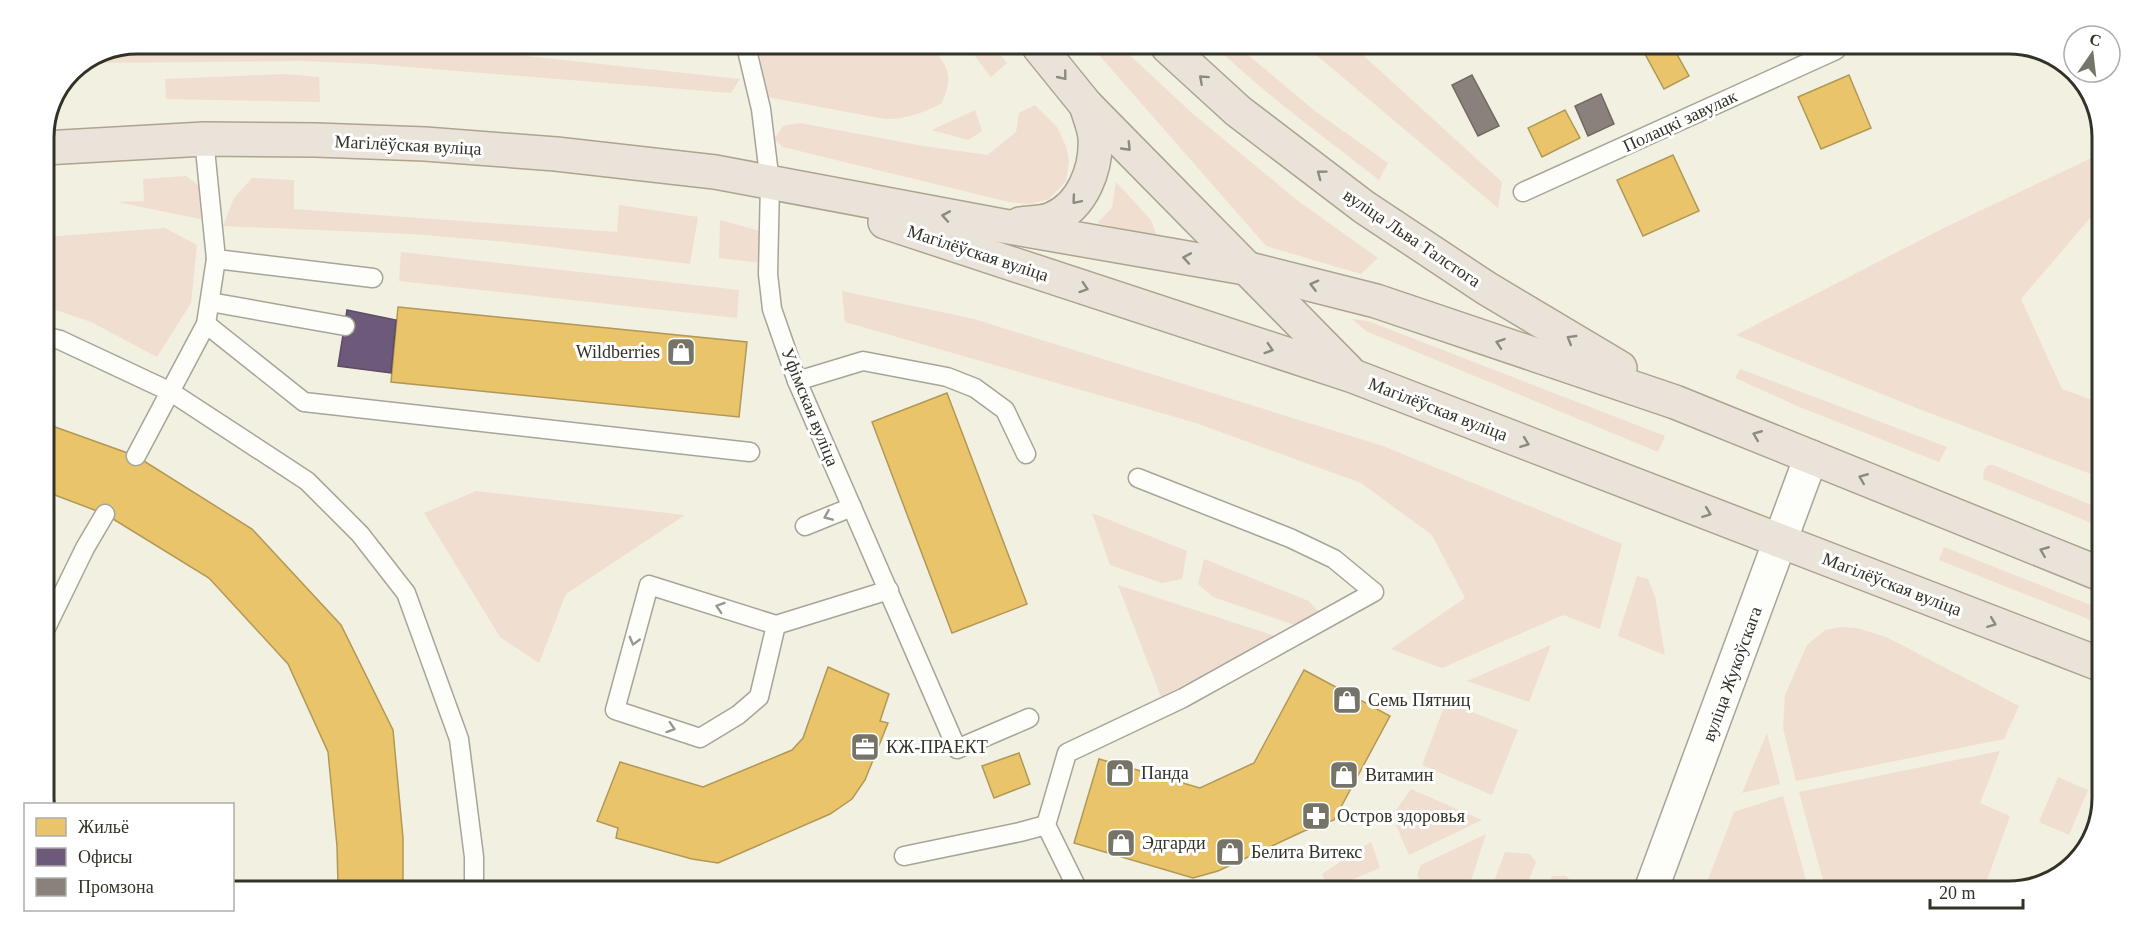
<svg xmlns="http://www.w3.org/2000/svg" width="2146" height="935" font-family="Georgia,serif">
	<rect width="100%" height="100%" fill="#f2f0e0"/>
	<g fill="#f0ded1">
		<polygon points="137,44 425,45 740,79 731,93 372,64 301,61 88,63"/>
		<path d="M758,46h174c17,23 21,30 10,57 -19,10 -35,16 -57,16l-118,-22z"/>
		<polygon points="968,47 994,47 1007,63 991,77"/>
		<polygon points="1108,47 1121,47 1193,114 1298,201 1378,258 1361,274 1266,246 1099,55"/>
		<path d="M1216,47l24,1 75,63 73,52 -9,17c-55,-43 -112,-84 -163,-133z"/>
		<polygon points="1308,48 1355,48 1502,182 1498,208"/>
		<polygon points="285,74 319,77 320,102 166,99 165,79"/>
		<polygon points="1035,105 1057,127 1066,146 1069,161 1066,181 1049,199 1030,204 1009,202 783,147 774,139 783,126 800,123 923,146 988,155 1016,132 1019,113"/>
		<polygon points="975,110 982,131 968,140 932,130"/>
		<polygon points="2102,153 2102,204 2021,299 2062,389 2100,403 2099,477 1914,407 1736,335 1944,228"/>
		<polygon points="186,176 201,187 205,220 117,202 144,201 143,179"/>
		<polygon points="252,178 294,180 294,209 617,232 619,205 698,217 690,264 518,243 412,234 223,226 234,198"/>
		<polygon points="1116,182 1151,220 1157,236 1097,223 1112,208"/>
		<polygon points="720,220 760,231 761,263 719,258"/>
		<polygon points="165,228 197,245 191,303 157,357 91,322 44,306 44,237"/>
		<polygon points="401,252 739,290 737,318 399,281"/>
		<polygon points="842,291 974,319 1383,446 1622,544 1600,629 1563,615 1442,668 1391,649 1465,598 1432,535 1361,483 1196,423 845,322"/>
		<polygon points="1352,319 1368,321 1665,436 1658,452 1366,331"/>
		<polygon points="1740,369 1947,447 1939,462 1802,408 1735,378"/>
		<polygon points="1988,465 1993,465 2099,508 2099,526 1983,479 1984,470"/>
		<polygon points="476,491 685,515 566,594 539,663 500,637 424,513"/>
		<polygon points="1092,513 1187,551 1182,579 1162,583 1110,565"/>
		<polygon points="1944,547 2098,608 2098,623 1939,560"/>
		<polygon points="1204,559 1309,601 1320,613 1295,625 1213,597 1198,584"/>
		<polygon points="1637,576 1648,579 1655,597 1665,655 1618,636"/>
		<polygon points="1118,585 1275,636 1161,697"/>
		<polygon points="1841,627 1857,628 1886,637 2019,706 2004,739 1796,781 1783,728 1785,695 1807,645 1825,630"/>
		<polygon points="1551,645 1529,702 1467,681"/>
		<polygon points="1446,702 1518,730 1492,795 1422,765"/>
		<polygon points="1767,733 1780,784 1742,793"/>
		<polygon points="2000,751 1980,803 2010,816 1983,891 1826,891 1799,792"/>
		<polygon points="2058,777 2088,790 2069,835 2039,822"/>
		<polygon points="1411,789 1482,820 1409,855 1392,816"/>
		<polygon points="1783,796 1809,891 1704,890 1734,812"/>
		<polygon points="1486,834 1468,890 1425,889 1417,875 1421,865"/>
		<polygon points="1371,842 1380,868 1329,889 1322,874"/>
		<polygon points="1505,852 1530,854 1536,862 1525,890 1497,890 1492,887"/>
		<polygon points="1552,876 1566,876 1579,890 1547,890"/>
	</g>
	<g fill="#e9c46a" stroke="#b29856" stroke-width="1.5">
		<polygon points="1653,49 1674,49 1689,76 1664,89 1645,54"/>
		<polygon points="1849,75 1871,128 1821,149 1798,97"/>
		<polygon points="1565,110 1580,138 1542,157 1528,128"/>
		<polygon points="1673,155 1699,211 1643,236 1617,180"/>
		<polygon points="398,307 747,342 739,417 391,382"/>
		<polygon points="947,393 1027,604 952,633 872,422"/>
		<polygon points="44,423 136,456 252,529 341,625 393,730 403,838 403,886 338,885 337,846 328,752 288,664 209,578 105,514 44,491"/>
		<polygon points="828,667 889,694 880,721 888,723 865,780 852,799 830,814 718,863 692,859 616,838 618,828 597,821 620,762 703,787 792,750 803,738"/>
		<polygon points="1304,670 1390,716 1334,820 1304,831 1218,871 1193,878 1074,843 1099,759 1200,788 1254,763"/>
		<polygon points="1019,753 1030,784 994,798 982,766"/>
	</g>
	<polygon fill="#6d597a" stroke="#5c4d61" stroke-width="1.5" points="347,310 396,320 391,373 338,366"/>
	<g fill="#8a817c" stroke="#706962" stroke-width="1.5">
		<polygon points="1472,75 1499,126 1478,136 1452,85"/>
		<polygon points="1601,94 1614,124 1588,136 1575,106"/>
	</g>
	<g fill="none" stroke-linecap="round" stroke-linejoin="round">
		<g stroke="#a7a599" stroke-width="21">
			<g id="lane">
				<polyline points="746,46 761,109 770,183 768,274 772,309 797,381 957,749 1029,718"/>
				<polyline points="204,139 216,259 373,278"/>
				<polyline points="1523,192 1836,50"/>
				<polyline points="210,302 345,326"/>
				<polyline points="206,324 304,402 750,452"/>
				<polyline points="44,336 60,340 171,392 307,481 360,534 406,593 459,739 474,857 474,886"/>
				<polyline points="797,381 863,361 947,377 975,388 1005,410 1026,454"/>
				<polyline points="136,456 206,324 216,259"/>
				<polyline points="805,526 852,507"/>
				<polyline points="776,625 759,697 738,715 700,738 615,710 649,585 776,625 889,590"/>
				<polyline points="44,632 85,548 105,514"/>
				<polyline points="904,856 1020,832 1046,825"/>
				<polyline points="1077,888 1046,825 1067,753 1183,698 1374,592 1334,559 1290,538 1138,478"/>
			</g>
		</g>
		<g stroke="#a7a599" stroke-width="36">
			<polyline id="secondary" points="1651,890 1811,457"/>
		</g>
		<g stroke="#ada38e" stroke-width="36">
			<g id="primary">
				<polyline points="1039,47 1086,105 1348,371"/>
				<polyline points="1168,47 1238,111 1364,207 1486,288 1620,368"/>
				<polyline points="44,148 204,139 316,140 425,144 556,154 715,172 1003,226 1245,268 1376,301 1675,402 2098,573"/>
				<polyline points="885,222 1353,376 2097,663"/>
				<path d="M1020,224c10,-2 23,-1 32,-5 31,-13 45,-51 43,-82 -1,-10 -6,-22 -9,-32"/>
			</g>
		</g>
		<use href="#lane" stroke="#fdfdfa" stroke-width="18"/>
		<use href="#secondary" stroke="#fdfdfa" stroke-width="33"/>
		<use href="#primary" stroke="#e9e3d9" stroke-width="33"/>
	</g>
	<defs><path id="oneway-chevron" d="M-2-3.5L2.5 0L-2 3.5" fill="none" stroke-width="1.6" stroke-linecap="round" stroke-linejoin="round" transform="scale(1.5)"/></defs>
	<g stroke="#8e8a80">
		<use href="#oneway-chevron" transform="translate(1063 76) rotate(51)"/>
		<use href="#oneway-chevron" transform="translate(1203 79) rotate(-138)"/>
		<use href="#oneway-chevron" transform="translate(1127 147) rotate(46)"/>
		<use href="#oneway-chevron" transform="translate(1321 174) rotate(-143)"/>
		<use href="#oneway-chevron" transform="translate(1076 200) rotate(130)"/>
		<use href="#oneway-chevron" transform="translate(946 216) rotate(-170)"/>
		<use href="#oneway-chevron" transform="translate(1187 258) rotate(-170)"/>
		<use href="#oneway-chevron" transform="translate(1314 285) rotate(-166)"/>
		<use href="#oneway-chevron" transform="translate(1084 288) rotate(18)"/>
		<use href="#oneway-chevron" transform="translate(1571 339) rotate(-149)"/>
		<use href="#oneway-chevron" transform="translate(1500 343) rotate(-161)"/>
		<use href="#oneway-chevron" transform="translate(1269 349) rotate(18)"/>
		<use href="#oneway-chevron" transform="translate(1757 435) rotate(-158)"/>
		<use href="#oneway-chevron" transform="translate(1525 443) rotate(21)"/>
		<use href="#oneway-chevron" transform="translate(1863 478) rotate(-158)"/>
		<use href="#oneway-chevron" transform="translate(1707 513) rotate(21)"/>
		<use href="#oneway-chevron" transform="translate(2044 551) rotate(-158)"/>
		<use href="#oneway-chevron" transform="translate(1992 623) rotate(21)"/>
	</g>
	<g stroke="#989890">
		<use href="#oneway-chevron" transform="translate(828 516) rotate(157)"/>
		<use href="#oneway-chevron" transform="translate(720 607) rotate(-162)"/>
		<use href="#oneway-chevron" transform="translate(634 641) rotate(105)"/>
		<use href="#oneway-chevron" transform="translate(671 728) rotate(18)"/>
	</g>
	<defs>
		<g id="shop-square" transform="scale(1.5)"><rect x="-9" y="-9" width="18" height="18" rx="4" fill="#767468" stroke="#fff"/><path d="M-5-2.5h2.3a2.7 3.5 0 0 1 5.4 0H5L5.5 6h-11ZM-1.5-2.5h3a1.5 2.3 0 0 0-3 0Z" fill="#fff"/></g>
		<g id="office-square" transform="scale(1.5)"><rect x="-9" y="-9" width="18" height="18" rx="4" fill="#767468" stroke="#fff"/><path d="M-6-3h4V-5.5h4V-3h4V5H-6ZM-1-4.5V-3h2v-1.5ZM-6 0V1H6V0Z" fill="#fff"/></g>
		<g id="pharmacy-square" transform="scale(1.5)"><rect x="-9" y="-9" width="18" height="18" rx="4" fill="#767468" stroke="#fff"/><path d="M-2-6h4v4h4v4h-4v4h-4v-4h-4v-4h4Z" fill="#fff"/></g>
	</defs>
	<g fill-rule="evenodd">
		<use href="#shop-square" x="681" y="352"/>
		<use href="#shop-square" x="1347" y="700"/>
		<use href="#office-square" x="865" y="747"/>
		<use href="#shop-square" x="1120" y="773"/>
		<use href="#shop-square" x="1344" y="775"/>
		<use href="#pharmacy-square" x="1316" y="816"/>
		<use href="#shop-square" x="1121" y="843"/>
		<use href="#shop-square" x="1230" y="852"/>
	</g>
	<g text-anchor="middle" stroke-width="6" stroke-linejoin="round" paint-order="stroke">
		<g font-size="18" fill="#333227" stroke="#fff">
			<text transform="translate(1680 121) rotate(-25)" y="6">Полацкі завулак</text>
			<text transform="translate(408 145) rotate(3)" y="6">Магілёўская вуліца</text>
			<text transform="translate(1412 238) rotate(34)" y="6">вуліца Льва Талстога</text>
			<text transform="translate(978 253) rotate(18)" y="6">Магілёўская вуліца</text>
			<text transform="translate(810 407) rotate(68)" y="6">Уфімская вуліца</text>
			<text transform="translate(1438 409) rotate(21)" y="6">Магілёўская вуліца</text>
			<text transform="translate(1892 584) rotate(21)" y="6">Магілёўская вуліца</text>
			<text transform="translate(1732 674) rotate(-70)" y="6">вуліца Жукоўскага</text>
		</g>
		<g font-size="18" fill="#333227" stroke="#fff" text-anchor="start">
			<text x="660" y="358" text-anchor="end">Wildberries</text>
			<text x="1368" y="706">Семь Пятниц</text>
			<text x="886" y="753">КЖ-ПРАЕКТ</text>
			<text x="1141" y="779">Панда</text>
			<text x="1365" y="781">Витамин</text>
			<text x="1337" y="822">Остров здоровья</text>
			<text x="1142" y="849">Эдгарди</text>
			<text x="1251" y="858">Белита Витекс</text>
		</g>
	</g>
	<path d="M0 0H2146V935H0ZM137 54H2009A83 83 0 0 1 2092 137V798A83 83 0 0 1 2009 881H137A83 83 0 0 1 54 798V137A83 83 0 0 1 137 54Z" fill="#fff" fill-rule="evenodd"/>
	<path fill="none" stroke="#333227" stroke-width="3" d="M137 54H2009A83 83 0 0 1 2092 137V798A83 83 0 0 1 2009 881H137A83 83 0 0 1 54 798V137A83 83 0 0 1 137 54Z"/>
	<rect x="24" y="803" width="210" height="108" fill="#ffffff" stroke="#adada9" stroke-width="1.5"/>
	<rect x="36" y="818" width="30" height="18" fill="#e9c46a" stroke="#adada9" stroke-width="1.5"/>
	<text x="78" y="833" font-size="18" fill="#333227">Жильё</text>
	<rect x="36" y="848" width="30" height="18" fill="#6d597a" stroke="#adada9" stroke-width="1.5"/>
	<text x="78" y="863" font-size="18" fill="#333227">Офисы</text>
	<rect x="36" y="878" width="30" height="18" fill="#8a817c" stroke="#adada9" stroke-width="1.5"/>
	<text x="78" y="893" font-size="18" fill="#333227">Промзона</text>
	<g transform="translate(2092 54) rotate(14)"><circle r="28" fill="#ffffff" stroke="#adada9" stroke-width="1.5"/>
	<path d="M0-4.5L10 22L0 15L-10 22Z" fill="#767468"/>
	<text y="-9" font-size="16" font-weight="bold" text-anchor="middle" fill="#333227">С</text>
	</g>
	<path d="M1930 899v9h93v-9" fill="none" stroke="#333227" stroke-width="3"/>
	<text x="1939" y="899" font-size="18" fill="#333227" stroke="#ffffff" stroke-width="4.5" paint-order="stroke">20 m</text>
</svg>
